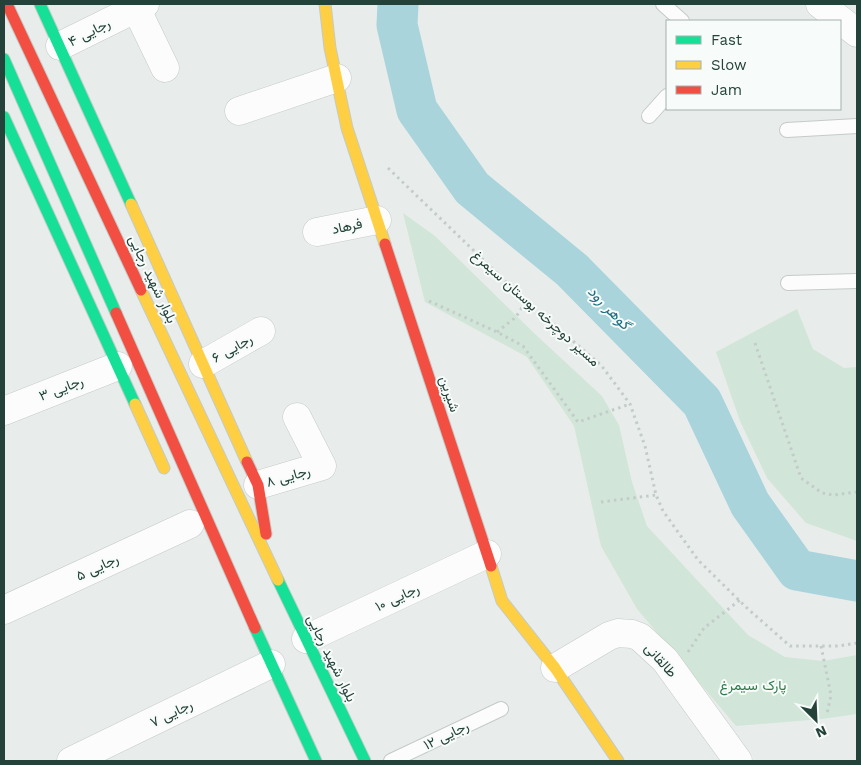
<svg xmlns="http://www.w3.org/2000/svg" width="861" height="765" font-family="'Work Sans',Vazirmatn,sans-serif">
	<rect width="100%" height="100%" fill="#e8edeb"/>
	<g fill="#d1e6d8">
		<polygon points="403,213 435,236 536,335 602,396 619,425 632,482 647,526 748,635 785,657 823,661 857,655 857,714 822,719 736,726 637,609 601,546 574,426 527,357 425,302"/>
		<polygon points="797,309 813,349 844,368 857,367 857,541 806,523 767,478 740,421 716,352"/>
	</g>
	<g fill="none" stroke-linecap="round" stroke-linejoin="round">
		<polyline stroke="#a9d4db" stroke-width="41" points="398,4 397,25 417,110 472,188 572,270 702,402 750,504 797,570 857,581"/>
		<g stroke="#c5cac8" stroke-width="16">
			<g id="lane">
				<polyline points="663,4 682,21"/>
				<polyline points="649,116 667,96"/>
				<polyline points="787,130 857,126"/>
				<polyline points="788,283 857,281"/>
				<polyline points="391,761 501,709"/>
			</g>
		</g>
		<g stroke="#c5cac8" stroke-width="29">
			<g id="street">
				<polyline points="820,4 857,33"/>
				<polyline points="136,8 165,68"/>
				<polyline points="60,46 145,4"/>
				<polyline points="239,111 337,78"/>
				<polyline points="317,232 377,220"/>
				<polyline points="203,364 261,331"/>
				<polyline points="4,411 118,366"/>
				<polyline points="258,485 322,466 297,417"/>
				<polyline points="4,610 190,524"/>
				<polyline points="306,639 487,554"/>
				<polyline points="555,668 609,636 618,633 632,634 640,637 665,660 738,761"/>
				<polyline points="71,761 271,664"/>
			</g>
		</g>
		<g stroke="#c3cbc8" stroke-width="13">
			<g id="fast">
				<polyline points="40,4 131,204"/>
				<polyline points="4,59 116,313"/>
				<polyline points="4,117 135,404"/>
				<polyline points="278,580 365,761"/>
				<polyline points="255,628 316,761"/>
			</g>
		</g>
		<g stroke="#c3cbc8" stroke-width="13">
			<g id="slow">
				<polyline points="325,4 330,48 347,128 385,244"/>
				<polyline points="131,204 247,462"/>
				<polyline points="141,290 278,580"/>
				<polyline points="135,404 164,468"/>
				<polyline points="491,566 502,601 555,668 618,761"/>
			</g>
		</g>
		<g stroke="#c3cbc8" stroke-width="13">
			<g id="jam">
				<polyline points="7,4 141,290"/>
				<polyline points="385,244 491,566"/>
				<polyline points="116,313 255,628"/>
				<polyline points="247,462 258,485 266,534"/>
			</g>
		</g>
		<g stroke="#c3ccca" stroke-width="3" stroke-dasharray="2.5 4" stroke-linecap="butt">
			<polyline points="388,168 526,301 601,365 630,404 645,446 656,495 663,511 698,560 748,609 790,646 838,646 857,643"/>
			<polyline points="429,301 497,332 523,346 578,422 630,404"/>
			<polyline points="497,332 516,317 526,301"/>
			<polyline points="755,343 801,478 822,493 833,495 857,492"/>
			<polyline points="601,502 656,495"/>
			<polyline points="821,646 831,695 827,714"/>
			<polyline points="688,652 704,628 740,600"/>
		</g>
		<use href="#lane" stroke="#fcfcfc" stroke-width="14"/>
		<use href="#street" stroke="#fcfcfc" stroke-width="28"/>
		<use href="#fast" stroke="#16e098" stroke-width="11"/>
		<use href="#slow" stroke="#ffcf43" stroke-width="11"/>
		<use href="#jam" stroke="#f24e42" stroke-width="11"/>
	</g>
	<g text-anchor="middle" stroke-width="4" stroke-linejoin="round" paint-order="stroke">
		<g font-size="14" fill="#24423a" stroke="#f7fbf9">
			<text transform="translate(89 32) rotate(-27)" y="5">رجایی ۴</text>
			<text transform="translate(347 226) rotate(-12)" y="5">فرهاد</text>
			<text transform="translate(153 279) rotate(65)" y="5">بلوار شهید رجایی</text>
			<text transform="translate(536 308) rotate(42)" y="5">مسیر دوچرخه بوستان سیمرغ</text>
			<text transform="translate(232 348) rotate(-29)" y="5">رجایی ۶</text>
			<text transform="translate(61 388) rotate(-21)" y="5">رجایی ۳</text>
			<text transform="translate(450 394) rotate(72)" y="5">شیرین</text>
			<text transform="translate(288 476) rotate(-16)" y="5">رجایی ۸</text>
			<text transform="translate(97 567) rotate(-25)" y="5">رجایی ۵</text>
			<text transform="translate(397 597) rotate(-25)" y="5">رجایی ۱۰</text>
			<text transform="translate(332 658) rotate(64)" y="5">بلوار شهید رجایی</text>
			<text transform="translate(661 660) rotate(48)" y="5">طالقانی</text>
			<text transform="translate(171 713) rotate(-26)" y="5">رجایی ۷</text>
			<text transform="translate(446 735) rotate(-26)" y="5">رجایی ۱۲</text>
		</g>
		<g font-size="14" fill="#2d7a4b" stroke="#f7fbf9">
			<text x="753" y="690">پارک سیمرغ</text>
		</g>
		<g font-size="15" font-style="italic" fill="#1c6f80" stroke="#f7fbf9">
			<text transform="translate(609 308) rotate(46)" y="5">گوهر رود</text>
		</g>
	</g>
	<rect width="861" height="765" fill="none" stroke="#24423a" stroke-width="10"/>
	<rect x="666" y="20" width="175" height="90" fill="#f7fbf9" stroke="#a3b1ad"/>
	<rect x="676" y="36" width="25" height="8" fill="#16e098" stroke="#a3b1ad"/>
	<text x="711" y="45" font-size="15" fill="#24423a">Fast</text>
	<rect x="676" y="61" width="25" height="8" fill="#ffcf43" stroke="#a3b1ad"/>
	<text x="711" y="70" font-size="15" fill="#24423a">Slow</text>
	<rect x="676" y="86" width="25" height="8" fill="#f24e42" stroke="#a3b1ad"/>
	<text x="711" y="95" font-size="15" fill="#24423a">Jam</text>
	<g transform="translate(816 720) rotate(156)" stroke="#f7fbf9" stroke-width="4" paint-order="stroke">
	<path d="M0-4L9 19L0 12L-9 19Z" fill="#24423a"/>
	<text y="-8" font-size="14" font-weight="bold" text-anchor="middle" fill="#24423a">N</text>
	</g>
</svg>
